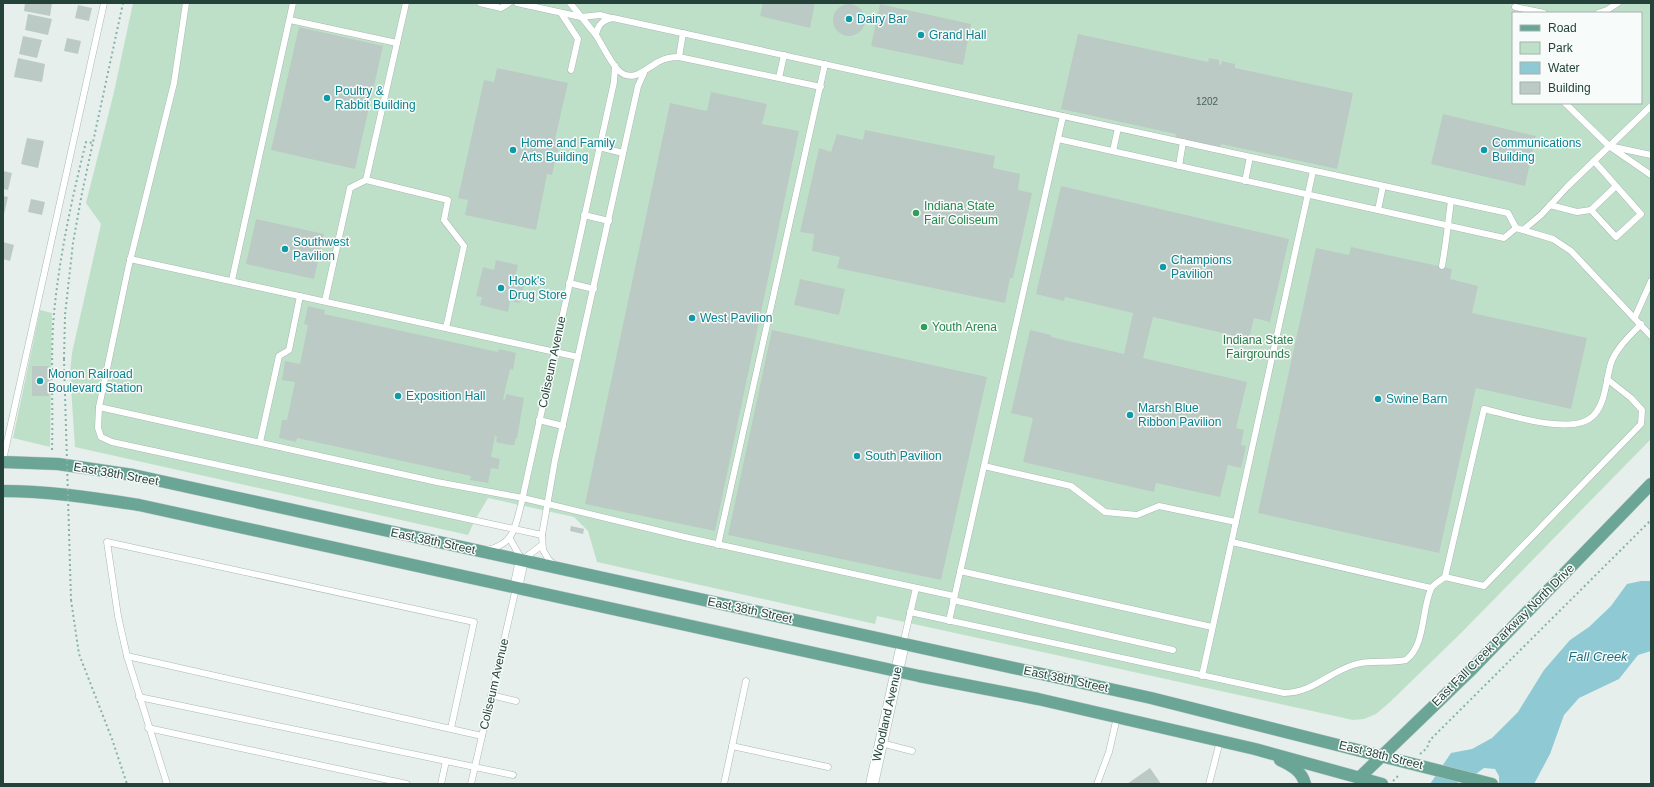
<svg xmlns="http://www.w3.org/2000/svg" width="1654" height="787" font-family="Arial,sans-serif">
	<rect width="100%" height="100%" fill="#e6efeb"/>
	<g fill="#bfe0c8" fill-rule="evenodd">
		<path d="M133,3h1518v436l-190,194 -72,70 -13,11 -12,5 -11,1 -476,-104 -2,8 -278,-62 -9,-31 -14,-14 -86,-19 -13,22 -7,15 -393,-88 -5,-74 2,-20 29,-129 -15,-21 28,-111zM1513,13h128v90h-128z"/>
		<polygon points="40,310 52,313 50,447 13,438"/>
	</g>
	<polygon fill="#8ec9d4" points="1641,581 1651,581 1651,651 1638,655 1619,679 1579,698 1564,715 1550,754 1534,784 1499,784 1499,776 1495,769 1484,768 1473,776 1462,779 1456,784 1430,784 1451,753 1472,749 1492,738 1518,712 1544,670 1570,640 1589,627 1611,606 1627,584"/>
	<g fill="#bbcac4">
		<polygon points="25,3 52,3 50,16 24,11"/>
		<polygon points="763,3 815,3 810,28 760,16"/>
		<circle cx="849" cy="20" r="16"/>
		<polygon points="880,4 971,24 963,65 871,46"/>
		<polygon points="78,5 92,8 89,21 75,18"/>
		<polygon points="28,14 52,19 48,35 25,30"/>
		<polygon points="299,27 383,46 355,169 271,150"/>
		<polygon points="1078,34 1208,62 1209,58 1219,60 1219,64 1221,65 1222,61 1235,64 1235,68 1353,93 1337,169 1221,144 1220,149 1175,140 1176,134 1061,109"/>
		<polygon points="23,36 42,40 37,58 19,54"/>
		<polygon points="67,38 81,41 78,54 64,51"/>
		<polygon points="18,58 45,64 42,82 14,77"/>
		<polygon points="497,68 568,83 555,139 560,140 552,175 547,174 536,230 465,215 468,200 458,198 484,80 494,82"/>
		<polygon points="711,92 767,104 762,124 799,131 715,531 585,504 670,103 707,111"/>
		<polygon points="1443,114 1536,136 1525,186 1431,164"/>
		<polygon points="865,130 995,156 993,168 1020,174 1018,190 1032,193 1013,278 1010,278 1005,303 837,268 840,257 812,251 814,234 800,232 819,148 831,152 837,134 863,140"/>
		<polygon points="27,138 44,141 38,168 21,164"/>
		<polygon points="3,171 12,173 8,190 3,189"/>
		<polygon points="1061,186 1289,239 1270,322 1254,318 1249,339 1153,317 1143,358 1247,382 1236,428 1244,430 1241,445 1246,446 1241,468 1228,465 1220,497 1156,483 1154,492 1023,462 1033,418 1011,413 1030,330 1051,335 1051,337 1124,354 1133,313 1065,297 1064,301 1036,294"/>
		<polygon points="3,196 8,197 4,214 3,214"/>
		<polygon points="31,199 45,202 42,215 28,212"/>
		<polygon points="256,219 324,234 314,279 246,264"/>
		<polygon points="3,242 14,245 10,261 3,259"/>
		<polygon points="1351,247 1452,269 1450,279 1478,286 1472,313 1587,338 1571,409 1476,388 1439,553 1258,513 1316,248 1349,255"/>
		<polygon points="496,260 518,265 515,278 525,280 520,303 510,301 508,312 480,305 482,297 476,296 483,267 494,270"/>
		<polygon points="800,279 845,289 839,315 794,305"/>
		<polygon points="308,306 325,310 324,314 498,352 499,349 516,353 513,370 510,369 503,399 505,400 506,394 524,398 517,438 516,438 514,445 511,445 498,443 496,441 497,436 495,436 491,457 500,459 498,469 491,468 488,483 470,480 471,476 297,438 296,442 279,438 282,420 287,420 295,382 282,380 285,361 300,364 308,325 304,324"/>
		<polygon points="772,330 987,377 941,580 728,535"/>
		<rect x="32" y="366" width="17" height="30"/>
		<polygon points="571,526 584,529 583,534 570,531"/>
		<polygon points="1150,768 1161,784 1127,784"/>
	</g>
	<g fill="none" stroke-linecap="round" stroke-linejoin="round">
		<g stroke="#a8b8b2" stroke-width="7">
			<g id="lane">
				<polyline points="186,3 174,83 128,269 99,407 98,428 101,437 112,442 542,535"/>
				<polyline points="480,3 501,8 509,3"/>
				<polyline points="517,3 581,17 600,15 611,18"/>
				<polyline points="570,3 596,35"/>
				<polyline points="1515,7 1544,13"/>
				<polyline points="561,13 578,39 571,70"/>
				<polyline points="1598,13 1607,10 1618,3"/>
				<polyline points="290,20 397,43"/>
				<polyline points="679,57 683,33"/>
				<polyline points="779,78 784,55"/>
				<path d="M821,87l-142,-30c-8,0 -14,1 -21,5 -13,7 -26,23 -41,7 -7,-8 -15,-24 -21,-34 2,-11 7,-15 17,-17l895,195 8,15 37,11 18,12 80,85"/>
				<polyline points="1565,103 1609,146"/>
				<polyline points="1058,139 1504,238 1516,228"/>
				<polyline points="599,147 623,153"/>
				<polyline points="1113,151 1118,128"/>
				<polyline points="1651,155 1609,146 1651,175"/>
				<polyline points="1179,166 1183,142"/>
				<polyline points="366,180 448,200 444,220 464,246 446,328"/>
				<polyline points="1245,181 1250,157"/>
				<polyline points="1550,205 1577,212 1591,210 1616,237 1641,214 1594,161"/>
				<polyline points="1378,210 1383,186"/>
				<polyline points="1591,210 1616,186"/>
				<polyline points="584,215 609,221"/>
				<polyline points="1523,230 1541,215 1567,187 1651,106"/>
				<polyline points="130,259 578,357"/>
				<path d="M1442,266c4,-22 6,-43 9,-65"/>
				<polyline points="232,280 293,3"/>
				<polyline points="569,283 594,289"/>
				<polyline points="325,301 350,188 366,180 406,3"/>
				<polyline points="1635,317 1651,281"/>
				<polyline points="99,407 437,482 523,498 689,538 954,596"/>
				<polyline points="539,420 563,426"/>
				<polyline points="260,442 279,356 289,350 300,296"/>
				<polyline points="3,460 104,3"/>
				<polyline points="984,466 1071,486 1105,512 1137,515 1159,506 1236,522"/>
				<polyline points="510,539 522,560 542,545"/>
				<polyline points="1232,542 1431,588"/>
				<polyline points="718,545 825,64"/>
				<path d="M487,550c27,-6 28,-22 34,-45l93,-423 1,-16"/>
				<polyline points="555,565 549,560 543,550 542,535 555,460 638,86 644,73"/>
				<polyline points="960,571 1212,627"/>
				<polyline points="1445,577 1484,586 1641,424 1642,410 1631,398 1607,379"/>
				<polyline points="953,600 1173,650"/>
				<path d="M910,612l374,81c28,0 44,-20 69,-28 16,-6 35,-1 53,-5 20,-16 15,-49 25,-71 2,-5 10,-9 14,-12l39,-168c26,6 90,28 110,6 12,-13 12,-36 17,-52 5,-15 19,-27 30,-39"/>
				<polyline points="949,621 1063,116"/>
				<polyline points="903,644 916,588"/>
				<polyline points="127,656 482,736"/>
				<polyline points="1202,676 1313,171"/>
				<polyline points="491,695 516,701"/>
				<polyline points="139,697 513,775"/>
				<polyline points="148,728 407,784"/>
				<polyline points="881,743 912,751"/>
				<polyline points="732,746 828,767"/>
				<polyline points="167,784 127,656 118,616 107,542 474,622 451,728"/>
				<polyline points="441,784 446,761"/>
				<polyline points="471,784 516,588"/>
				<polyline points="724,784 746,681"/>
				<polyline points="1097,784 1109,752 1117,717"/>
				<polyline points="1209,784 1220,741"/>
			</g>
		</g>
		<g stroke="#a8b8b2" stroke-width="13">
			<polyline id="street" points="516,588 522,560"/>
		</g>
		<g stroke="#a4bbb3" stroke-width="13">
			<polyline id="secondary" points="872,784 903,644"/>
		</g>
		<g stroke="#c2cac8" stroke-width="13">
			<g id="primary">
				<polyline points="3,462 58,464 133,475 1151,698 1492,784"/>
				<path d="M3,491c46,0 90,7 136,14l780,171 119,23 217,50 127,35"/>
				<path d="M1280,760c11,5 22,11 25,24"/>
				<polyline points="1359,778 1471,670 1651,484"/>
			</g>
		</g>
		<g stroke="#86b3a5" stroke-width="2" stroke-dasharray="2 3" stroke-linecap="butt">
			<polyline points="64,359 65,315 73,243 82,193 123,3"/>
			<path d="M52,450c1,-42 -1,-84 1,-125 5,-63 18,-123 33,-183l7,1"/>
			<polyline points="71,600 79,654 112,739 127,784"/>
			<polyline points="1420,754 1427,748 1430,740 1651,520"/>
			<polyline points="1393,781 1400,774"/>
		</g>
		<use href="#lane" stroke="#fff" stroke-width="6"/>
		<use href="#street" stroke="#fff" stroke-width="12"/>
		<use href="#secondary" stroke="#fff" stroke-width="12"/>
		<use href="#primary" stroke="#6aa596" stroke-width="12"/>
		<polyline stroke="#86b3a5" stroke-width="2" stroke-dasharray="2 3" stroke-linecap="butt" points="64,359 71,600"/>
	</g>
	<g fill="#0f9aa8" stroke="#f7fbf9" stroke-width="1.5">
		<circle cx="849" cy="19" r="4"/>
		<circle cx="921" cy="35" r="4"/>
		<circle cx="327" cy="98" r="4"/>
		<circle cx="513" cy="150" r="4"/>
		<circle cx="1484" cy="150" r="4"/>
		<circle cx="285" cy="249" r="4"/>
		<circle cx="1163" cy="267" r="4"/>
		<circle cx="501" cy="288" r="4"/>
		<circle cx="692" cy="318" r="4"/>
		<circle cx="40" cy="381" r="4"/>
		<circle cx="398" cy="396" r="4"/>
		<circle cx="1378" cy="399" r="4"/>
		<circle cx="1130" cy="415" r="4"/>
		<circle cx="857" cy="456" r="4"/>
	</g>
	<g fill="#2e9e5b" stroke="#f7fbf9" stroke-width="1.5">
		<circle cx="916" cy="213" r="4"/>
		<circle cx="924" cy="327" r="4"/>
	</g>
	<g text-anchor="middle" stroke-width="3" stroke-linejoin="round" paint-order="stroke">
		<g font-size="10" fill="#4a645c">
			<text x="1207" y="105">1202</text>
		</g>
		<g font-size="12" fill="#0d838f" stroke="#f7fbf9" text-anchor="start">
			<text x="857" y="23">Dairy Bar</text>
			<text x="929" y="39">Grand Hall</text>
			<text x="335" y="95">Poultry &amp;<tspan x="335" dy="14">Rabbit Building</tspan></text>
			<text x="521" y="147">Home and Family<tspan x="521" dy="14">Arts Building</tspan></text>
			<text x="1492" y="147">Communications<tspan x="1492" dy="14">Building</tspan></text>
			<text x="293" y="246">Southwest<tspan x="293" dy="14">Pavilion</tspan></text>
			<text x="1171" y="264">Champions<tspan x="1171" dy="14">Pavilion</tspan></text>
			<text x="509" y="285">Hook's<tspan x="509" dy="14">Drug Store</tspan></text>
			<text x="700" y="322">West Pavilion</text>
			<text x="48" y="378">Monon Railroad<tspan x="48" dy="14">Boulevard Station</tspan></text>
			<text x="406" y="400">Exposition Hall</text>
			<text x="1386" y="403">Swine Barn</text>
			<text x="1138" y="412">Marsh Blue<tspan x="1138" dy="14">Ribbon Pavilion</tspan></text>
			<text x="865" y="460">South Pavilion</text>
		</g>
		<g font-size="12" fill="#27864d" stroke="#f7fbf9" text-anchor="start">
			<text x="924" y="210">Indiana State<tspan x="924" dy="14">Fair Coliseum</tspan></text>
			<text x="932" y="331">Youth Arena</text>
		</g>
		<g font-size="12" fill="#2d7a4b" stroke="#f7fbf9">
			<text x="1258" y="344">Indiana State<tspan x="1258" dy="14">Fairgrounds</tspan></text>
		</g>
		<g font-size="12" fill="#24423a" stroke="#f7fbf9">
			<text transform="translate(552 362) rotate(-78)" y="4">Coliseum Avenue</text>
			<text transform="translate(116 474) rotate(10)" y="4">East 38th Street</text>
			<text transform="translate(433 541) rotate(12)" y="4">East 38th Street</text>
			<text transform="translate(750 610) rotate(12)" y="4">East 38th Street</text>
			<text transform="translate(1503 635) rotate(-45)" y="4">East Fall Creek Parkway North Drive</text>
			<text transform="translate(1066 679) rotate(12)" y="4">East 38th Street</text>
			<text transform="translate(494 684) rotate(-77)" y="4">Coliseum Avenue</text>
			<text transform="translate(887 714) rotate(-77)" y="4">Woodland Avenue</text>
			<text transform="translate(1381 755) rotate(14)" y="4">East 38th Street</text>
		</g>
		<g font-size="13" font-style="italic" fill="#1c6f80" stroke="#f7fbf9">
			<text x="1598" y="661">Fall Creek</text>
		</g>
	</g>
	<rect width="1654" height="787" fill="none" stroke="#24423a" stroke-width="8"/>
	<rect x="1512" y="12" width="130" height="92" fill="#f7fbf9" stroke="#a3b1ad"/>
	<rect x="1520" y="25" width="20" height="6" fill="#6aa596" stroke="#a3b1ad"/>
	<text x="1548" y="32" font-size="12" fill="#24423a">Road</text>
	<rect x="1520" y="42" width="20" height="12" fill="#bfe0c8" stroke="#a3b1ad"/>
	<text x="1548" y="52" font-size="12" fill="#24423a">Park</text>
	<rect x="1520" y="62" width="20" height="12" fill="#8ec9d4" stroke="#a3b1ad"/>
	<text x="1548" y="72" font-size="12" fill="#24423a">Water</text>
	<rect x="1520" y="82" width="20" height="12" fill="#bbcac4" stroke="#a3b1ad"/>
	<text x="1548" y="92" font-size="12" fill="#24423a">Building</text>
</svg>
